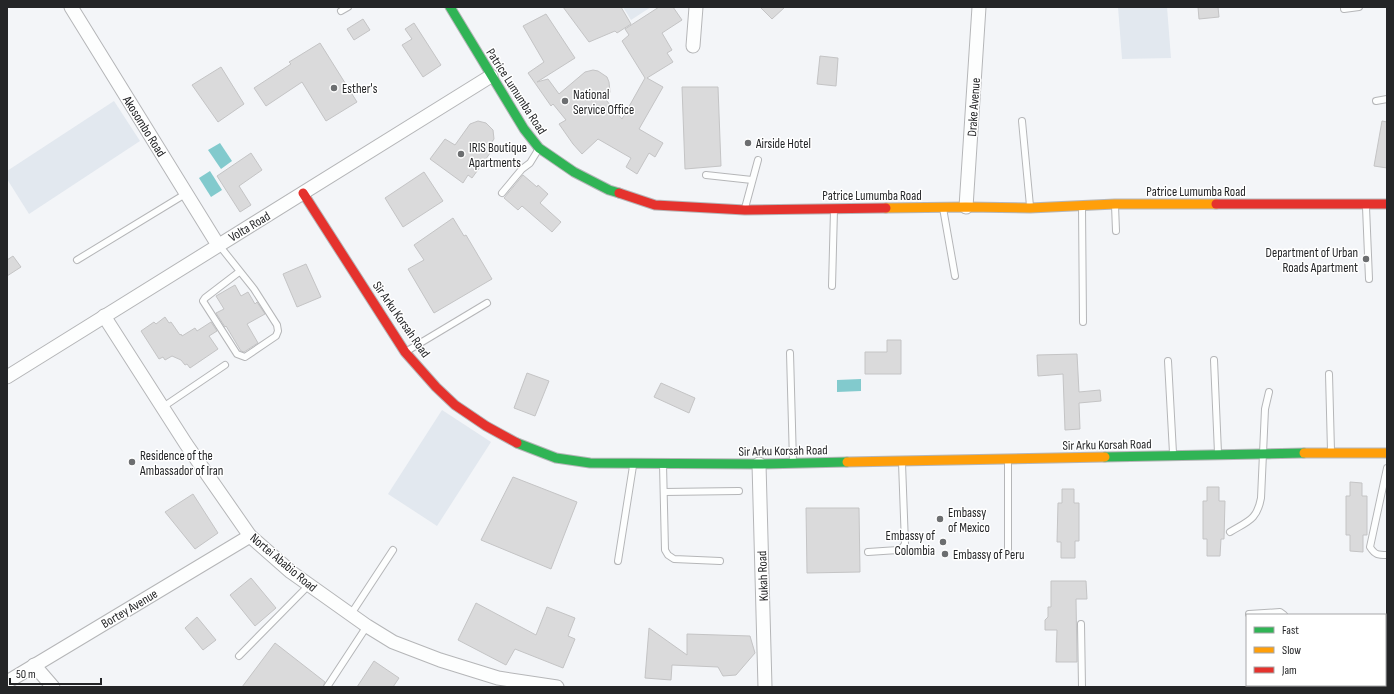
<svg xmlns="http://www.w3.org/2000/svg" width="1394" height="694" font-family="'Sofia Sans Condensed',sans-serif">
	<rect width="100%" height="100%" fill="#f3f5f8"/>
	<g fill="#e2e8ef">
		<polygon points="623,7 651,7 631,20"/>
		<polygon points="1118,7 1167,7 1171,58 1122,59"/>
		<polygon points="114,101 140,141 29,214 7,179 7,171"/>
		<polygon points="442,410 491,442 437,526 388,494"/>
	</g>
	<g fill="#82cacd">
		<polygon points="220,143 232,161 221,169 208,150"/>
		<polygon points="210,171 222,190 211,197 199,178"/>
		<polygon points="861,379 861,391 837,392 837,380"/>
	</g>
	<g fill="#dadadb" stroke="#c4c4c5">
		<polygon points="563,7 621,7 631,24 617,33 615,31 589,42"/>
		<polygon points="659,7 673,7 682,20 662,33 672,50 667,53 673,62 647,78 663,87 639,129 663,143 655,157 649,153 637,174 626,167 631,158 598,139 582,154 573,144 559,124 566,120 553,104 551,106 528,73 544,62 523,26 546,14 575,58 537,82 548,79 559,94 585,72 593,70 598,71 607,77 609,82 610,92 606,100 622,119 645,78 622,41 629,35 625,29"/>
		<polygon points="760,7 785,7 772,19"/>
		<polygon points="1198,7 1218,7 1219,17 1199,19"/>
		<polygon points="363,19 370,30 354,40 347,29"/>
		<polygon points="414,23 441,65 423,77 402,45 412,39 405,29"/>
		<polygon points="320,43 357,102 326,121 302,82 266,106 254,88 291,64 289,62"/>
		<polygon points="820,56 838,58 836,86 817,84"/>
		<polygon points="221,67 244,104 218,122 192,85"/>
		<polygon points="682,87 718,87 721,166 685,169"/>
		<polygon points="478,121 486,123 493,130 494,139 489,146 493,149 472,178 468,175 463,183 430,159 445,139 455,145 470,124"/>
		<polygon points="1382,121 1387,122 1387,168 1374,166"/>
		<polygon points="251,153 262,170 239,186 251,205 240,212 217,176"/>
		<polygon points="424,172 443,201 403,227 385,198"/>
		<polygon points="523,175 537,187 538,185 548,194 540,203 561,222 552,232 522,206 518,210 504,198"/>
		<polygon points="453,218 464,236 466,235 492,279 434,313 408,269 424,260 414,245"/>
		<polygon points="13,256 21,267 7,276 7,260"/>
		<polygon points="306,264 321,297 297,307 283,274"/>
		<polygon points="235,285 241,296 248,292 255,304 257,302 265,314 247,324 258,343 244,352 241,351 226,326 225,327 216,313 224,309 216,296"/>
		<polygon points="165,317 169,323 171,322 180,335 181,334 182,336 195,328 197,331 211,322 217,331 209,336 218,349 190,368 187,364 185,365 181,360 172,356 165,360 163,357 159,359 141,331 154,322 156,324"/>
		<polygon points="887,340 901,340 901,374 865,374 865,352 887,352"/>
		<polygon points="1077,354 1079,392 1100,390 1101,401 1079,403 1080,429 1065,430 1063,374 1038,376 1037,355"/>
		<polygon points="527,373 549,381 535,416 514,408"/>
		<polygon points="661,383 695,398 689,413 654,397"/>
		<polygon points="513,477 577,502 551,569 481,540"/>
		<polygon points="1350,482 1362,483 1362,496 1367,496 1367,535 1363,535 1363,552 1350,551 1350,535 1346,535 1346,496 1350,496"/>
		<polygon points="1207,487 1219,487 1219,501 1225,501 1224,539 1221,539 1220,556 1207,556 1207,539 1203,539 1203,501 1207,501"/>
		<polygon points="1062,489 1074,489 1074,503 1079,503 1079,541 1075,541 1075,558 1061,558 1061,542 1057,542 1058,503 1062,503"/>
		<polygon points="193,494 218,533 195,549 165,512"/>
		<polygon points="806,508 859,508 860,572 807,573"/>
		<polygon points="251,578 276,608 255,626 230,595"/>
		<polygon points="1051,581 1086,581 1087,599 1076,599 1077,662 1056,662 1057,630 1045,630 1045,620 1048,617 1048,607 1051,607"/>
		<polygon points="476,603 536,635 547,607 575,618 568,636 575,639 563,668 515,649 506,665 458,640"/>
		<polygon points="197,617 216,640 203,650 185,628"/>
		<polygon points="649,628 687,655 687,634 750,636 755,653 736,675 723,676 718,667 672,665 671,680 645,678"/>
		<polygon points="275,643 325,682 323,687 242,687"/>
		<polygon points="374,661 399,678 393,687 357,687"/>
	</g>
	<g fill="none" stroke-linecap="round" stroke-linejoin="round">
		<g stroke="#b5b6b8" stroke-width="8">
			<g id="lane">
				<polyline points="1344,9 1359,7"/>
				<polyline points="341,11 348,7"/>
				<polyline points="1376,101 1387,99"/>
				<polyline points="1022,121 1030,206"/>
				<polyline points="706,175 752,180"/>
				<polyline points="502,193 522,169 530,163 538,150"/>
				<polyline points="1115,205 1116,231"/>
				<polyline points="1082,207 1083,322"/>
				<polyline points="1366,207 1369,279"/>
				<polyline points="745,208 758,160"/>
				<polyline points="943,208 955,276"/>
				<polyline points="219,245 254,289 277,325 278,331 276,336 245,357 237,354 203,301 205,298 239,272"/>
				<polyline points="77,260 187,193"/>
				<polyline points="832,286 834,210"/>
				<polyline points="407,351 487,303"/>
				<polyline points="790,353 793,462"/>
				<polyline points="1214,360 1218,453"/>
				<polyline points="1168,361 1173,453"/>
				<polyline points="1329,374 1331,451"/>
				<polyline points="163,407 225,365"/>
				<polyline points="1008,461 1008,549"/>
				<polyline points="663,464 665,550 668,555 674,559 720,561"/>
				<path d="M1387,468l-17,79c5,8 8,8 17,8"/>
				<polyline points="664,492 739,491"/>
				<path d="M1230,532c18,-11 27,-12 31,-34l4,-89 4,-17"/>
				<polyline points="868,552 898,550 902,548 905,544 902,463"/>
				<polyline points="618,561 633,466"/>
				<polyline points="351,614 393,550"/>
				<polyline points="1249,614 1280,612 1284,615"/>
				<polyline points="1081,624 1082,687"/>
				<polyline points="239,656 309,585"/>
				<polyline points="1288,685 1289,687"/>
				<polyline points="327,687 367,626"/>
			</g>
		</g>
		<g stroke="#b5b6b8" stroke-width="15">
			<g id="street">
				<polyline points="71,7 218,245"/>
				<polyline points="693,46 696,7"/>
				<polyline points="966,207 979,7"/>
				<polyline points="104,316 186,444 250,536 291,572 367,626 393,642 440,660 498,678 557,687"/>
				<polyline points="7,377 491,76"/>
				<polyline points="759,464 765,687"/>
				<polyline points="34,665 53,687"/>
				<polyline points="7,682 250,536"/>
				<polyline points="1351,687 1387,687"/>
			</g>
		</g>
		<g stroke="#b5b6b8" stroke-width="11">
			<g id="fast">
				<polyline points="450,7 524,129 539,148 574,172 609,190 619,193"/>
				<polyline points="517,443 556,458 590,463 759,464 847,462"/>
				<polyline points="1105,457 1304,453"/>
			</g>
		</g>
		<g stroke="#b5b6b8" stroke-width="11">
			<g id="slow">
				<polyline points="886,208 966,207 1030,208 1115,204 1216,204"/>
				<polyline points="1304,453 1387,453"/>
				<polyline points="847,462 1105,457"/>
			</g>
		</g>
		<g stroke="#b5b6b8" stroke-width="11">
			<g id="jam">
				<polyline points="303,193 405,352 436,387 455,405 486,426 517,443"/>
				<polyline points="619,193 655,205 745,210 886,208"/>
				<polyline points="1216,204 1387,204"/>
			</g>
		</g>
		<use href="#lane" stroke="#fdfefe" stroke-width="6"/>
		<use href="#street" stroke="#fdfefe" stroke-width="13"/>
		<use href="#fast" stroke="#30b455" stroke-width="9"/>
		<use href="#slow" stroke="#ff9f0a" stroke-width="9"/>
		<use href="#jam" stroke="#e5322d" stroke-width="9"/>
	</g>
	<g fill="#6c6e70" stroke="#fff" stroke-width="1.5">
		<circle cx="334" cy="88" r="4"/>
		<circle cx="565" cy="101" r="4"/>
		<circle cx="748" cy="143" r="4"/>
		<circle cx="461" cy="154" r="4"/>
		<circle cx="1366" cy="259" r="4"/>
		<circle cx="132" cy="462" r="4"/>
		<circle cx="940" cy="519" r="4"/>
		<circle cx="943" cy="542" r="4"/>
		<circle cx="945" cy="554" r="4"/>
	</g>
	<g text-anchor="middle" stroke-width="3" stroke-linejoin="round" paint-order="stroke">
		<g font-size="13" fill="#242527" stroke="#fff" text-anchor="start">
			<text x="342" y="93">Esther's</text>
			<text x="573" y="99">National<tspan x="573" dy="15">Service Office</tspan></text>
			<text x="756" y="148">Airside Hotel</text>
			<text x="469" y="152">IRIS Boutique<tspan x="469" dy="15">Apartments</tspan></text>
			<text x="1358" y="257" text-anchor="end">Department of Urban<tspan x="1358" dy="15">Roads Apartment</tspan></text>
			<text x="140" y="460">Residence of the<tspan x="140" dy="15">Ambassador of Iran</tspan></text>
			<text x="948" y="517">Embassy<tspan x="948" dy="15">of Mexico</tspan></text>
			<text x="935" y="540" text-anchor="end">Embassy of<tspan x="935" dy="15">Colombia</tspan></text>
			<text x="953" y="559">Embassy of Peru</text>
		</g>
		<g font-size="13" fill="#242527" stroke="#fff">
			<text transform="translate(517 91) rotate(57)" y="5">Patrice Lumumba Road</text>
			<text transform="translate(973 107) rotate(-86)" y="5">Drake Avenue</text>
			<text transform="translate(145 126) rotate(58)" y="5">Akosombo Road</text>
			<text x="1196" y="196">Patrice Lumumba Road</text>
			<text x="872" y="200">Patrice Lumumba Road</text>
			<text transform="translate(249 226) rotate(-31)" y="5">Volta Road</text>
			<text transform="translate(402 319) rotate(55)" y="5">Sir Arku Korsah Road</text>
			<text transform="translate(1107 444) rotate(-1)" y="5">Sir Arku Korsah Road</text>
			<text transform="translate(783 450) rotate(-1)" y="5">Sir Arku Korsah Road</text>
			<text transform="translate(284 562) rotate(40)" y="5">Nortei Ababio Road</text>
			<text transform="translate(762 576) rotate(-92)" y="5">Kukah Road</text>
			<text transform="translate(129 608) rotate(-31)" y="5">Bortey Avenue</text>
		</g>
	</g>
	<rect width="1394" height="694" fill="none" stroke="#242527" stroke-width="16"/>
	<rect x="1246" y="614" width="140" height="72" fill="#ffffff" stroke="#a7a8a9"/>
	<rect x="1254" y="627" width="20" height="6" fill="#30b455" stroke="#a7a8a9"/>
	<text x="1282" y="634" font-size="12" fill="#242527">Fast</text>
	<rect x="1254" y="647" width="20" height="6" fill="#ff9f0a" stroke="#a7a8a9"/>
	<text x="1282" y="654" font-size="12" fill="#242527">Slow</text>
	<rect x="1254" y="667" width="20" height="6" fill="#e5322d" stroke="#a7a8a9"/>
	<text x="1282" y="674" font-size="12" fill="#242527">Jam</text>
	<path d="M10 678v6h91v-6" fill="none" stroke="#242527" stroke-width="2"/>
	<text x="16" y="678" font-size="12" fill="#242527" stroke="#ffffff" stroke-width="3" paint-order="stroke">50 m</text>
</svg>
